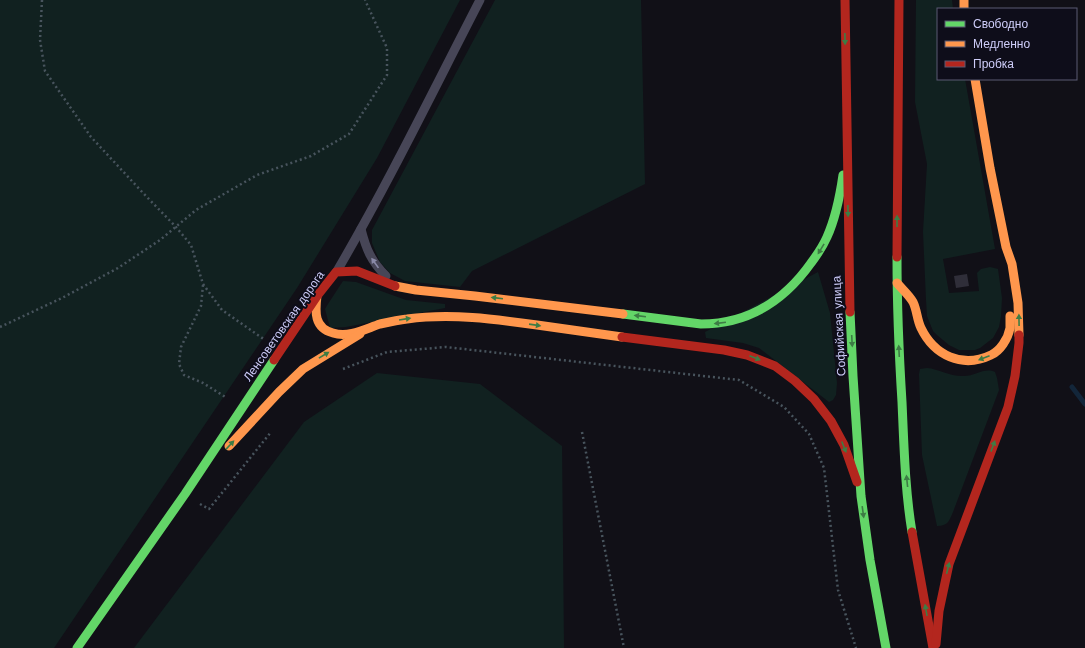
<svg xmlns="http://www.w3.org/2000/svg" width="1085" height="648" font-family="'Work Sans',sans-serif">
	<rect width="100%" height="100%" fill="#111017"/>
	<g fill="#112120">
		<polygon points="0,0 460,0 377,158 297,288 54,648 0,648"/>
		<polygon points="495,0 641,0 645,184 472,271 460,287 405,281 390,273 380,262 372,243 372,230"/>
		<polygon points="916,0 952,0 953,9 938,9 938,79 965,79 995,249 943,259 949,293 979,291 977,273 981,269 990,267 998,269 1002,298 1001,316 999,327 993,338 980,348 975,350 959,350 949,345 937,335 933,331 927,316 926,300 923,232 927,164 915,102"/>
		<polygon points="818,272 830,313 837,383 836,395 833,400 829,402 759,348 743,343 706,338 705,332"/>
		<polygon points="343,281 356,282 406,300 445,304 445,308 346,327 330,328 325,309 328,304"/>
		<path d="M927,368c12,1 24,9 37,8 12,0 20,-9 31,-4l2,6 2,12 -46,122c-4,9 -5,14 -16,14l-15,-71 -3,-81 1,-5z"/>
		<polygon points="377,373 480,384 562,446 564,648 134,648 304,422"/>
	</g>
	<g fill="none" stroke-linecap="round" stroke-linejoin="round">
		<polyline stroke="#13263a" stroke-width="5" points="1072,387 1085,404"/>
	</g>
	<polygon fill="#2f2e39" points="967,274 969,286 956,288 954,276"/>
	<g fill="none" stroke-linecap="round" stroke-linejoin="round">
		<g stroke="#48545d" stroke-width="2.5" stroke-dasharray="2 3" stroke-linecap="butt">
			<polyline points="42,0 40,40 45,71 91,137 144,194 176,227 191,245 203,284 222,310 265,340"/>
			<polyline points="203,285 201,306 181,347 179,364 184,375 203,383 227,398"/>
			<polyline points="0,327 62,298 118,268 160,240 196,210 257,175 311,156 349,134 387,75 387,48 365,0"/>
			<polyline points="343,369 387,352 446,347 739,380 784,407 809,434 824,468 838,590 856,648"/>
			<polyline points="582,432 624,648"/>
			<polyline points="200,504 209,509 271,432"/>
		</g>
		<g stroke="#474657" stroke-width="9">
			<path d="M361,229c5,20 10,32 25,47"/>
			<path d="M337,271c52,-89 96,-180 143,-271"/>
		</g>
		<g stroke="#63d668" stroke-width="9">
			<path d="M897,257c0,48 2,97 5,145 2,44 3,88 10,130"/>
			<polyline points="850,312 853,376 861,496 870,560 886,648"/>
			<path d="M623,314l78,10c47,0 83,-23 110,-61 6,-8 12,-17 16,-26 9,-20 13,-41 16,-62"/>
			<polyline points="77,648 185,494 274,360"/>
		</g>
		<g stroke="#ff974d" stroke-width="9">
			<polyline points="964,0 964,9"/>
			<polyline points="975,79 990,168 1006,247 1012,264 1018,303 1019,335"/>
			<path d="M897,283c5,6 12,12 16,19 4,8 4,18 8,26 13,27 41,41 70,27 9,-4 17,-16 19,-27 0,-4 0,-8 0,-12"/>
			<polyline points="395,286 416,290 475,296 623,314"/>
			<path d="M317,296c-2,16 -3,32 16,37 16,5 32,-4 47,-9 9,-2 18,-4 27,-5 44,-6 87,0 130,6 29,4 57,8 85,12"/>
			<polyline points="229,446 279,392 303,369 360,334"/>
		</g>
		<g stroke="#b3261e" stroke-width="9">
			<polyline points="845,0 850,312"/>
			<polyline points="897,257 899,0"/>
			<polyline points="622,337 724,350 747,355 775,366 795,381 814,399 831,421 844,445 857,482"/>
			<polyline points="274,360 317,296 336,272 357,271 395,286"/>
			<polyline points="912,532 933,648"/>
			<polyline points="936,644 939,611 949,564 1008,407 1015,376 1019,343 1019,335"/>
		</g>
	</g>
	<defs><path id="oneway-solid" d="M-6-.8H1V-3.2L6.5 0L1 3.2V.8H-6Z"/></defs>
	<g fill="#3d7c45">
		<use href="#oneway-solid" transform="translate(845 39) rotate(89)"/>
		<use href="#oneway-solid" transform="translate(848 211) rotate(89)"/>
		<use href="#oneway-solid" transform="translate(897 221) rotate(-90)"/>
		<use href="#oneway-solid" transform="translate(821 249) rotate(121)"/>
		<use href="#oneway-solid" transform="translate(497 298) rotate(-173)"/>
		<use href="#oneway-solid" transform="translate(640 316) rotate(-173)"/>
		<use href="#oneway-solid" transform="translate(405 319) rotate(-9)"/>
		<use href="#oneway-solid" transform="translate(1019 320) rotate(-91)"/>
		<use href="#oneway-solid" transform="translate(720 323) rotate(173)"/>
		<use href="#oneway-solid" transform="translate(535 325) rotate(8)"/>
		<use href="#oneway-solid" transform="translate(852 341) rotate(87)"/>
		<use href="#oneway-solid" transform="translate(899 351) rotate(-93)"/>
		<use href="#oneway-solid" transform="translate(324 355) rotate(-31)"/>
		<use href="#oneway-solid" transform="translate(755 358) rotate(21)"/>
		<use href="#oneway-solid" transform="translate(984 358) rotate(159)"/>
		<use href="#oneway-solid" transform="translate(230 445) rotate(-47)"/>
		<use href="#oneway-solid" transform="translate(993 446) rotate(-70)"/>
		<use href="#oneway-solid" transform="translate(844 447) rotate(68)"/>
		<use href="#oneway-solid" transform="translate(907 481) rotate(-96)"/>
		<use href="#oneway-solid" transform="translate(863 512) rotate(82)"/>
		<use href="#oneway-solid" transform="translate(948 568) rotate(-76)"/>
		<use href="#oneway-solid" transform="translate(926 610) rotate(-100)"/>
	</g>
	<use fill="#8a8aa8" href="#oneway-solid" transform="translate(375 263) rotate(-125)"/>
	<g text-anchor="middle" stroke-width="4" stroke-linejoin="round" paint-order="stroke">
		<g font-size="12" fill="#cecdf9" stroke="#0e0d1a">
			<text transform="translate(284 326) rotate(-55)" y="4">Ленсоветовская дорога</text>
			<text transform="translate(839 326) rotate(-93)" y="4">Софийская улица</text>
		</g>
	</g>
	<rect x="937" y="8" width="140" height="72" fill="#0e0d1a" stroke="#5b5a73"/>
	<rect x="945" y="21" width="20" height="6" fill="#63d668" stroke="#5b5a73"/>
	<text x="973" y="28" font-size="12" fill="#cecdf9">Свободно</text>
	<rect x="945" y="41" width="20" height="6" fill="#ff974d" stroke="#5b5a73"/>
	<text x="973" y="48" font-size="12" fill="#cecdf9">Медленно</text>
	<rect x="945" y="61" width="20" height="6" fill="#b3261e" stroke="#5b5a73"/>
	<text x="973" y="68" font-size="12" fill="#cecdf9">Пробка</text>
</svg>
